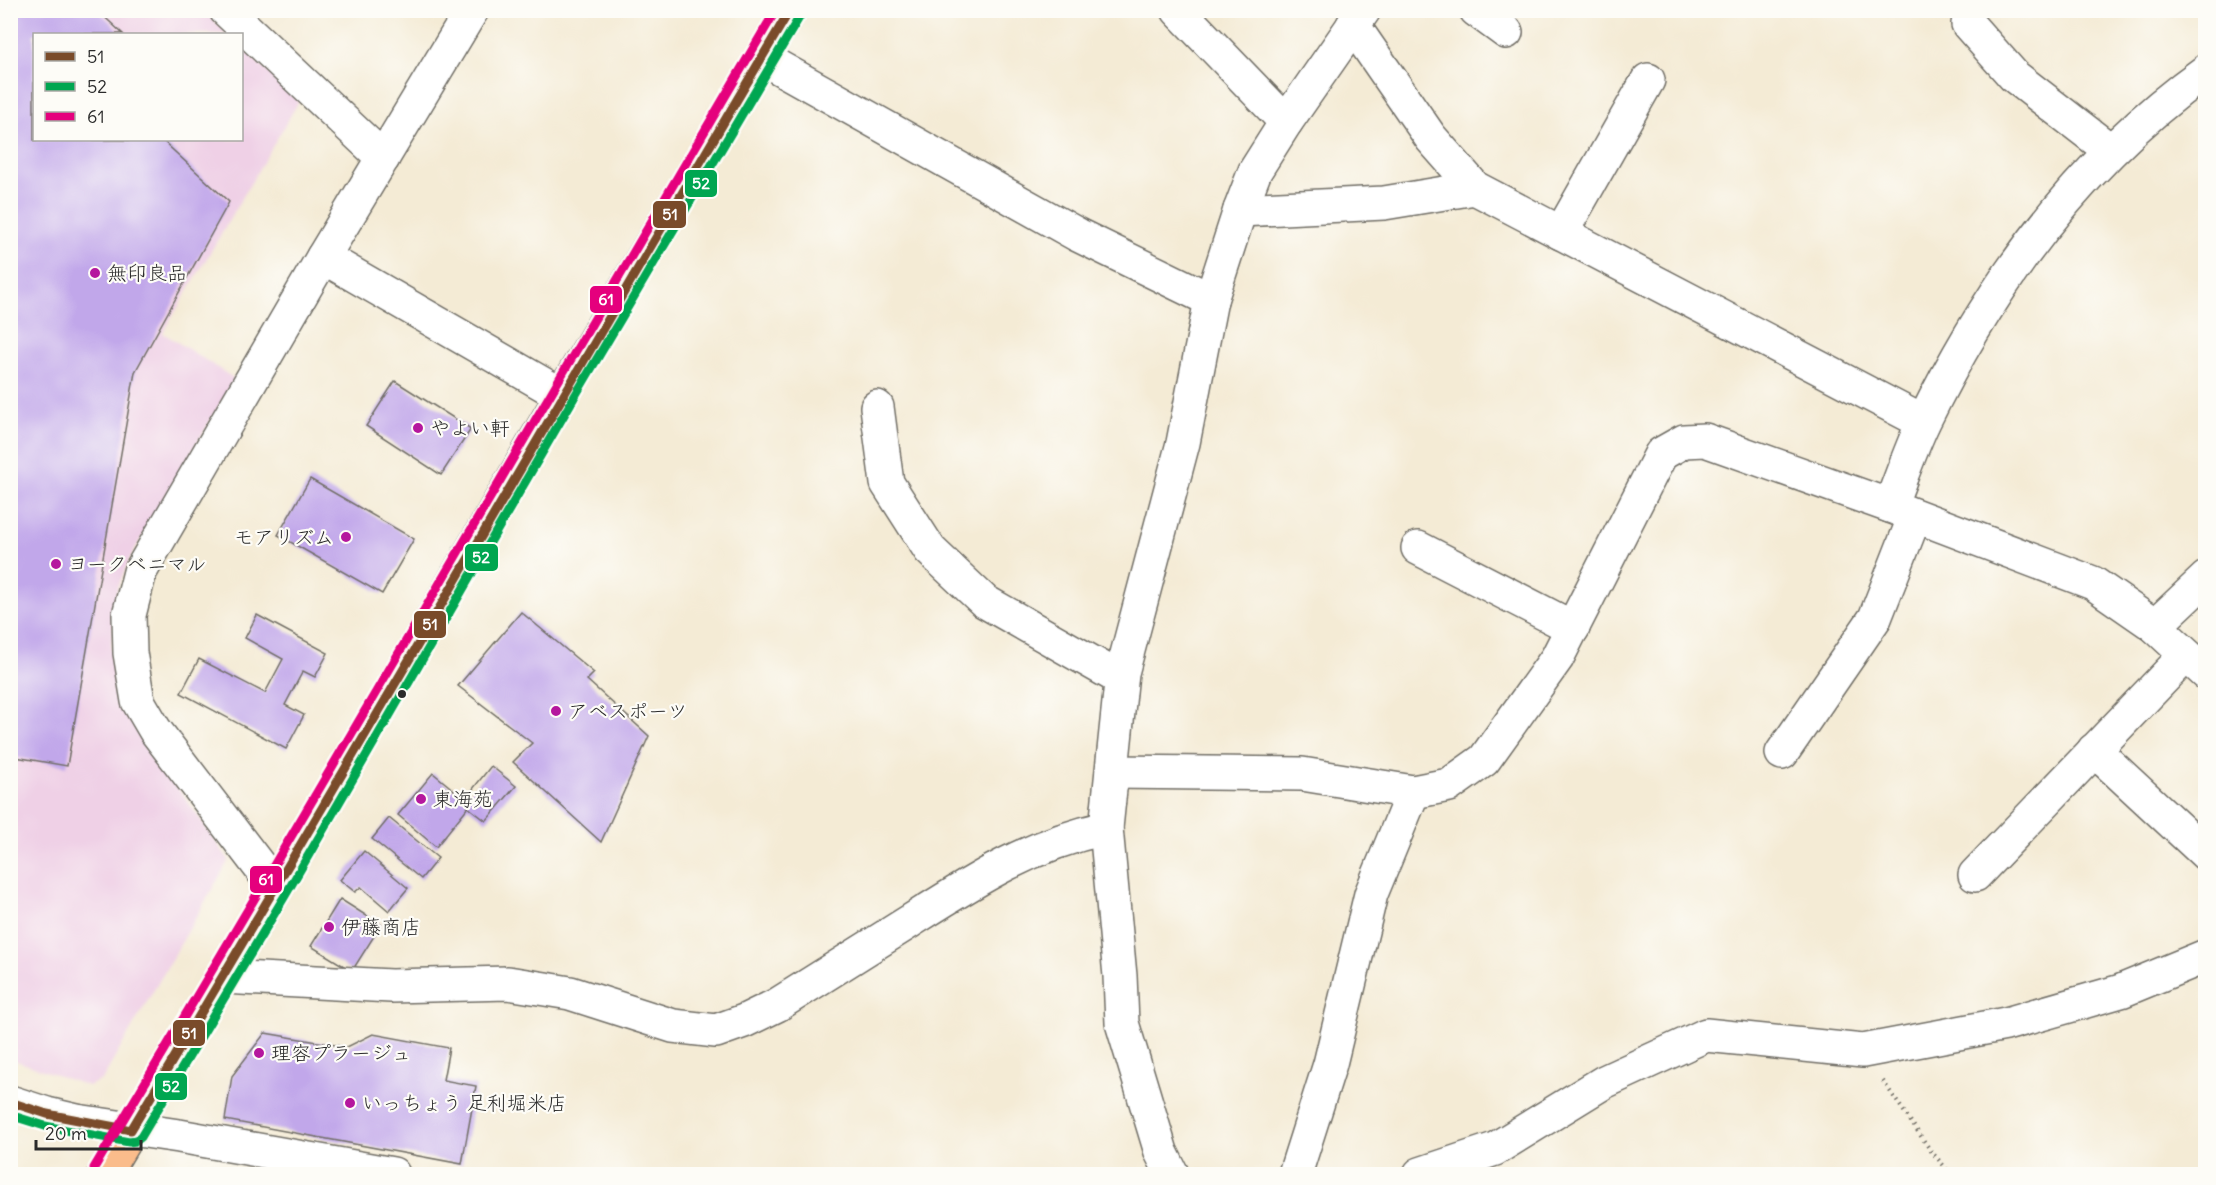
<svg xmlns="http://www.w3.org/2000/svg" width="2216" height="1185" font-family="Delius,'Klee One',sans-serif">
	<rect width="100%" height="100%" fill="#fdfcf7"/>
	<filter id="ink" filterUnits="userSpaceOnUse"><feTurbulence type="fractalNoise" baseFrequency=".0167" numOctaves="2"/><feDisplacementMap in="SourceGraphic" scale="12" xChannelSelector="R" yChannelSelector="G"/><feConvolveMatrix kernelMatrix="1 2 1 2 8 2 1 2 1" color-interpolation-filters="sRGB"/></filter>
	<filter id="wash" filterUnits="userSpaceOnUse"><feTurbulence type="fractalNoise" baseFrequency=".008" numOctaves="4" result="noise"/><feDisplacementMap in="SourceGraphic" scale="24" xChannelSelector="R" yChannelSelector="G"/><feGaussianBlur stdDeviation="1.35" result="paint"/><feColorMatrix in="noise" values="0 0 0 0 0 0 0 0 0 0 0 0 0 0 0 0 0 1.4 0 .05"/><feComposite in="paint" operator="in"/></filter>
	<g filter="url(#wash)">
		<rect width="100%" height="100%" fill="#f4ebd5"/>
		<polygon fill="#efd0e6" points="11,11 203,11 229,34 34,34 34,140 242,140 242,47 299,101 163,333 235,379 131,556 117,589 111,648 121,693 142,737 229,860 102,1080 88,1086 11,1059"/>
		<g id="blocks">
			<g fill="#c1a7ea">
				<polygon points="10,10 97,10 123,34 34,34 34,140 162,140 229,202 135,372 67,766 10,756"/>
				<polygon points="395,381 471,429 441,475 366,426"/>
				<polygon points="310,479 414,539 382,594 278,535"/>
				<polygon points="521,612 594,673 587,680 649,736 601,842 513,762 532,743 458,686"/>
				<polygon points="257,615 328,653 315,677 303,671 285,705 304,715 286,749 181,693 199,659 265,693 283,659 245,638"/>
				<polygon points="491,766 516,786 486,821 468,807 436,847 398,815 433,773 465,799"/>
				<polygon points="389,818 438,858 421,879 372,839"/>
				<polygon points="364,851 408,888 389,911 361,887 355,892 340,880"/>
				<polygon points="340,899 381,925 352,971 311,946"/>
				<polygon points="265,1033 347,1047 373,1034 449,1048 443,1080 476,1086 462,1164 225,1120 232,1076"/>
			</g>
		</g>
	</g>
	<g filter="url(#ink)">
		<use href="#blocks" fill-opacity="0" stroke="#716e66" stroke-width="1.5"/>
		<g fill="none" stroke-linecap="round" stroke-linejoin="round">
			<g stroke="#716e66" stroke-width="36">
				<g id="minor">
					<polyline points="226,10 383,158"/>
					<polyline points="1178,10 1286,122"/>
					<polyline points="1476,10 1506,32"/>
					<polyline points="1968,24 2014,76 2111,151"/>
					<polyline points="1353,25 1431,138 1475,188 1923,422"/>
					<polyline points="762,58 1078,235 1211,300"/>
					<polyline points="1240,210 1384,203 1475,188"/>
					<polyline points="1561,233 1648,80"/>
					<polyline points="323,257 562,395"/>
					<polyline points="877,407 887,483 930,550 984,601 1121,679"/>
					<path d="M1890,506c11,-28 21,-58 34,-85 66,-135 158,-262 282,-350"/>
					<polyline points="1418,548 1573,628"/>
					<polyline points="2155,626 2206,578"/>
					<polyline points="2094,750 2206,854"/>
					<polyline points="1782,753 1875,618 1915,516"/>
					<polyline points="1112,772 1302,774 1413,792 1449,785 1484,760 1557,658 1661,454 1684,441 1705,440 1890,506 2093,583 2155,626 2206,673"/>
					<polyline points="1975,875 2186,655"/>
					<polyline points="276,888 155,730 138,701 130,653 129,615 140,572 323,257 472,10"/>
					<path d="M223,977l168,9 117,-3 62,10 103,33 43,5 28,-10 33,-16c44,-28 88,-55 132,-83 66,-42 119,-77 197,-94"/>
					<polyline points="10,1102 47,1114 77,1121 179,1136 393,1174"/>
					<polyline points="1172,1174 1161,1152 1122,1023 1120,976 1106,828 1122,673 1183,443 1211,300 1240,210 1255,171 1286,122 1364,10"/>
					<polyline points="1295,1174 1330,1064 1371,894 1413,792"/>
					<polyline points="1420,1174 1495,1149 1604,1082 1706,1035 1863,1051 2006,1024 2121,991 2206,956"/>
				</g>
			</g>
			<g stroke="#716e66" stroke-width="36">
				<polyline id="highway" points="104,1174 276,888 562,395 790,10"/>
			</g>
			<polyline stroke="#716e66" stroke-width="4" stroke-dasharray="1.5 4.5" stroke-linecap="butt" points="1883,1081 1931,1151 1951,1174"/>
			<use href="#minor" stroke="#fff" stroke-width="33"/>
			<use href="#highway" stroke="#fabc8b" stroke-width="33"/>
			<g stroke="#fdfcf7" stroke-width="14">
				<path id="bus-1" d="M10,1102l37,12 84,16c223,-371 438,-747 659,-1120"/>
			</g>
			<g stroke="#fdfcf7" stroke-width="14">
				<polyline id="bus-2" points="10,1115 45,1126 129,1142 136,1141 141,1137 286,894 572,401 800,16"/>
			</g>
			<g stroke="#fdfcf7" stroke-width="14">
				<path id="bus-3" d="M94,1168c231,-384 454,-772 682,-1158"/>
			</g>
			<use href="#bus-1" stroke="#7a4b2a" stroke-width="9"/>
			<use href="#bus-2" stroke="#00a651" stroke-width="9"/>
			<use href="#bus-3" stroke="#e5007d" stroke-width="9"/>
		</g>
	</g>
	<g fill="#b5179e" stroke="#fdfcf7" stroke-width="2">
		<circle cx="95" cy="273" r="6"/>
		<circle cx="418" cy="428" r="6"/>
		<circle cx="346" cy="537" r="6"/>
		<circle cx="56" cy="564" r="6"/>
		<circle cx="556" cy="711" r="6"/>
		<circle cx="421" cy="799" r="6"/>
		<circle cx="329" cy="927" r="6"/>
		<circle cx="259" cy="1053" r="6"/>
		<circle cx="350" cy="1103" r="6"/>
	</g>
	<circle fill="#2b2b2b" stroke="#fdfcf7" stroke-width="2" cx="402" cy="694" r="5"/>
	<g text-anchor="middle" stroke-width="4.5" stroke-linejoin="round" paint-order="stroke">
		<g font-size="20" fill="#2b2b2b" stroke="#fdfcf7" text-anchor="start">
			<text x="107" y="280">無印良品</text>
			<text x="430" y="435">やよい軒</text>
			<text x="334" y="544" text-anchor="end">モアリズム</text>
			<text x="68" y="571">ヨークベニマル</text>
			<text x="568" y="718">アベスポーツ</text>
			<text x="433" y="806">東海苑</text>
			<text x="341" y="934">伊藤商店</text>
			<text x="271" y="1060">理容プラージュ</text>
			<text x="362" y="1110">いっちょう 足利堀米店</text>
		</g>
	</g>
	<g stroke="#fdfcf7" stroke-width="2">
		<rect x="684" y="169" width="34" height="29" rx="6" fill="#00a651"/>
		<rect x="652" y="200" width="35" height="29" rx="6" fill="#7a4b2a"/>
		<rect x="589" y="285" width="34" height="29" rx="6" fill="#e5007d"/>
		<rect x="464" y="543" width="35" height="29" rx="6" fill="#00a651"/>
		<rect x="413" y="610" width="34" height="29" rx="6" fill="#7a4b2a"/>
		<rect x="249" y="865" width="34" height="29" rx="6" fill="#e5007d"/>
		<rect x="172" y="1019" width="34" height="28" rx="6" fill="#7a4b2a"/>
		<rect x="154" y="1072" width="34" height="29" rx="6" fill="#00a651"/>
	</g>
	<g font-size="16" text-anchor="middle" font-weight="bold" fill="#fff">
		<text x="701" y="189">52</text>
		<text x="670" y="220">51</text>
		<text x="606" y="305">61</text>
		<text x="481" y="563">52</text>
		<text x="430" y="630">51</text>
		<text x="266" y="885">61</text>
		<text x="189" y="1039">51</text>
		<text x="171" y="1092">52</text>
	</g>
	<rect width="2216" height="1185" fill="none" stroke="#fdfcf7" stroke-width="36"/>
	<rect x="33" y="33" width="210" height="108" fill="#fdfcf7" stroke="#a9a8a5" stroke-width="1.5"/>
	<rect x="45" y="52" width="30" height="9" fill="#7a4b2a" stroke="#a9a8a5" stroke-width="1.5"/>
	<text x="87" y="63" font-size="18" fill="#2b2b2b">51</text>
	<rect x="45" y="82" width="30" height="9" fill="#00a651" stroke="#a9a8a5" stroke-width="1.5"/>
	<text x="87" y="93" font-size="18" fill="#2b2b2b">52</text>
	<rect x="45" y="112" width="30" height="9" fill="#e5007d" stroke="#a9a8a5" stroke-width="1.5"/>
	<text x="87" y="123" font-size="18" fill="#2b2b2b">61</text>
	<path d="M36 1140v9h105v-9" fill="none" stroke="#2b2b2b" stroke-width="3"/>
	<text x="45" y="1140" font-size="18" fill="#2b2b2b" stroke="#fdfcf7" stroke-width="4.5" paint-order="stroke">20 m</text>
</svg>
